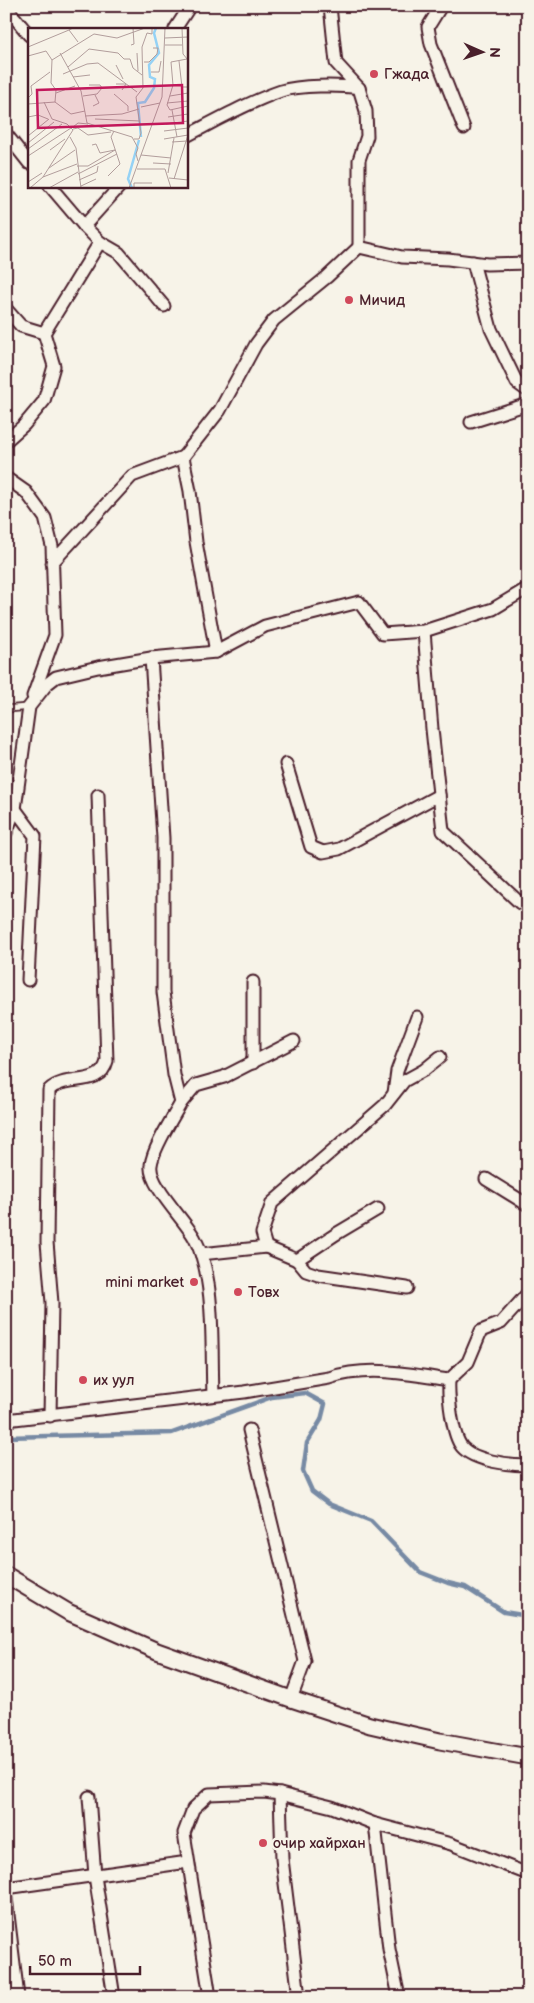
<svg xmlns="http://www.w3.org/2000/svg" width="534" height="2003" font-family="'Balsamiq Sans',sans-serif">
	<rect width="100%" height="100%" fill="#f7f3e8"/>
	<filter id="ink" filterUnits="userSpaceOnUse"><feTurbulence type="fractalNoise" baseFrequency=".02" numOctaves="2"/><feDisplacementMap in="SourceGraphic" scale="10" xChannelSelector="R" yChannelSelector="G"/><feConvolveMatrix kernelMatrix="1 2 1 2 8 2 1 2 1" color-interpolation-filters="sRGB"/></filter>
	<g filter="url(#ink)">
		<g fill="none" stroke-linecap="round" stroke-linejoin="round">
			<polyline stroke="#778aa4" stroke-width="4.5" points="6,1437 172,1433 272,1397 305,1393 325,1404 321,1420 307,1443 303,1471 312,1491 329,1504 371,1521 420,1572 448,1583 465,1587 504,1612 528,1616"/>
			<g stroke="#4a1f2b" stroke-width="9">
				<polyline id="service" points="6,709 29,707"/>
			</g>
			<g stroke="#4a1f2b" stroke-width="15">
				<g id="minor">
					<polyline points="330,6 336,63 359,88 366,111 367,136 359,160 359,247"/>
					<polyline points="441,6 428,27 431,44 464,128"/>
					<polyline points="6,7 29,35"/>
					<polyline points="175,29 190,6"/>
					<polyline points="6,134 29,163"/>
					<path d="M186,136c31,-16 63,-34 95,-45 18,-6 59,-6 78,-3"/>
					<polyline points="50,186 84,226"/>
					<polyline points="100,242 119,253 164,306"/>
					<polyline points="473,262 491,329 517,383 528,391"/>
					<polyline points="6,309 21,326 44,333"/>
					<polyline points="471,422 528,404"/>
					<polyline points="6,441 24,425 44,401 54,366 44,333 100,242 84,226 120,186"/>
					<polyline points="6,478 26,492 45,518 52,546 55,635 33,696"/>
					<polyline points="52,563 132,476 183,457"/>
					<polyline points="424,631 432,729 443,831 520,903 528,899"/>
					<polyline points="216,652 196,542 190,491 183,457 220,410 256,344 274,320 327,277 359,247 402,257 448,259 487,264 528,263"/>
					<path d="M151,658l12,180v154l11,83 7,28c-9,16 -28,45 -30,62 -3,20 35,56 44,74 21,40 16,110 18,155"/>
					<polyline points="286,764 311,847 323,852 339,849 439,795"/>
					<polyline points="15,809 35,836 28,980"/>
					<polyline points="6,833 15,809 29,707 47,684 56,677 98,667 151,658 216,652 265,626 359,602 383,634 424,631 493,609 528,588"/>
					<polyline points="253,1063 253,982"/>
					<polyline points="394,1093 397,1071 417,1017"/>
					<polyline points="181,1103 196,1085 224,1077 294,1041"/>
					<polyline points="486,1179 528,1205"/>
					<polyline points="266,1247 297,1260 336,1234 378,1209"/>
					<polyline points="201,1254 266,1247 262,1233 272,1203 385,1105 404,1081 424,1070 440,1057"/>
					<polyline points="297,1260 306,1271 318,1275 407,1288"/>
					<polyline points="449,1380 468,1362 481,1331 501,1323 528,1293"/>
					<path d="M50,1416l2,-113 -5,-61 2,-152c17,-17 51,-1 58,-29l-9,-266"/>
					<path d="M6,1420l238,-28 85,-14c39,-13 80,-4 120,2 -1,16 3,55 13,67 12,14 48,18 66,18"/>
					<polyline points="249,1430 305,1661 291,1699"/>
					<polyline points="280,1794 282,1859 299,1997"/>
					<polyline points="89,1797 95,1876 114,1997"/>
					<polyline points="375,1824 389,1949 399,1997"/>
					<polyline points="6,1888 188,1862"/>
					<polyline points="6,1898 18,1997"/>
					<polyline points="210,1997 184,1833 193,1809 209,1794 264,1792 280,1794 332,1807 375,1824 451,1844 528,1874"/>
				</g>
			</g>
			<g stroke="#4a1f2b" stroke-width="19">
				<polyline id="tertiary" points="6,1575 68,1612 157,1651 291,1699 370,1725 440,1741 528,1757"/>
			</g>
			<use href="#service" stroke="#f7f3e8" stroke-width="5.5"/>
			<use href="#minor" stroke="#f7f3e8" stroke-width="11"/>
			<use href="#tertiary" stroke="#f7f3e8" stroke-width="15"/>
		</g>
	</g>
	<g fill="#d1495b" stroke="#f7f3e8" stroke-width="2">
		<circle cx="374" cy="74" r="5"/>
		<circle cx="349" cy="300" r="5"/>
		<circle cx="194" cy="1282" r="5"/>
		<circle cx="238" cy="1292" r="5"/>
		<circle cx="83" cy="1380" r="5"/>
		<circle cx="263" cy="1843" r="5"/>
	</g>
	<g text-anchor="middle" stroke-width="5" stroke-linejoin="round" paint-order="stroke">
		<g font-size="15" fill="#4a1f2b" stroke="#f7f3e8" text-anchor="start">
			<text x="384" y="79">Гжада</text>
			<text x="359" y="305">Мичид</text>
			<text x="184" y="1287" text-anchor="end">mini market</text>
			<text x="248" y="1297">Товх</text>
			<text x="93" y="1385">их уул</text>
			<text x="273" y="1848">очир хайрхан</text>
		</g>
	</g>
	<g transform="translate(28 28)">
		<rect width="160" height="160" fill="#f7f3e8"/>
		<path fill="none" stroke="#95d2f5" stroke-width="2.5" d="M113,109l-3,-34 7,-1 9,-14 1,-9 -5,-2 -1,-12 10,-12 -5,-20 2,-5M104,160l-4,-9 11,-39"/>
		<path fill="none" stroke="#b29e9c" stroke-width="1" d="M45,0l-4,2 9,12M154,0l1,26 5,6M137,10l23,-1M103,17l3,-1 -1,-16M137,17h17M0,19l41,-17M32,25l21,38 6,32 45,14 6,11 -2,6 2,7M109,25l1,18M0,28l18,-5 6,9M159,31l-16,3 2,23 -6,20 3,5 18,-4M151,33l3,26h6M116,34h5l8,-8 1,-6h-5M88,37l7,14M40,39l21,-18 29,4 6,6h6l3,9 9,7M123,44h8l2,-11M35,46l24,-10 11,-1 39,29M45,49l17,-2M88,56h10l-4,6M28,65l19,-7M86,66l14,12v5M55,68l14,-2 5,-6 -2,-3h-11M142,68l18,-3M0,70l4,-4 -1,-8 19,-14M139,75l21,-2M0,76l27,-2M65,78l6,-3 -4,-8M113,79l19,-4M144,82l5,27M57,83l-14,3 -16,-12 1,-12 -5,-7 1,-23 42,-26 23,4 28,-10M57,88l37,-2 17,-5M0,89l10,-2 10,4M140,89l20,-3M67,91l45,2M138,96l22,-3M45,99l5,-4 10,1M45,101l5,-1 10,7 23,-3M136,103l24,-3M0,108l21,-17M42,109l6,11 5,40M106,111h5l2,-6 -5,-36 7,-9 -1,-41 5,-14 5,1v-6M136,111l24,-4M144,114l15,-1M0,115l26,-21M0,121l34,-25M22,122l15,-11M113,127l30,3M0,128l43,-28M125,135l18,1M49,138h11l27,-16 -15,3 -4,-9 -4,1M21,140l26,-18M109,141h28l6,19M140,145l6,-35M50,146l39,-20M80,148l12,-12 -9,-27 3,-6M15,149l34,-13M141,150l19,2M146,151l14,-44M51,152l18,-8 1,-6M0,154l14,-9M53,158l15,-7M2,160l13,-11 30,-47 -6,-6 -15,-5 -8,-17M21,160l29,-16M101,160l33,-91 3,-69M106,160v-5h18"/>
		<path fill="#c2185b" fill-opacity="0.15" stroke="#c2185b" stroke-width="2.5" d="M154,57l1,38 -145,5 -1,-38z"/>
		<rect width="160" height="160" fill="none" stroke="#4a1f2b" stroke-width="2.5"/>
	</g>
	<rect width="534" height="2003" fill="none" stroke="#f7f3e8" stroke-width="25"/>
	<rect x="12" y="12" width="509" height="1978" fill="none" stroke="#4a1f2b" stroke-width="2" filter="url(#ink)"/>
	<g transform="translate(482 52) rotate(92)" stroke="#f7f3e8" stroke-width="4" paint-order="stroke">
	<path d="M0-4L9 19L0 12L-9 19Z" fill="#4a1f2b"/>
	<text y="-8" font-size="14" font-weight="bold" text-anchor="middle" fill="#4a1f2b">N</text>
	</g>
	<path d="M30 1966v8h110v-8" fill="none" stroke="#4a1f2b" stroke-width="2.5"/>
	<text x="38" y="1966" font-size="15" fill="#4a1f2b" stroke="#f7f3e8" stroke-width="4" paint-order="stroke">50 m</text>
</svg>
